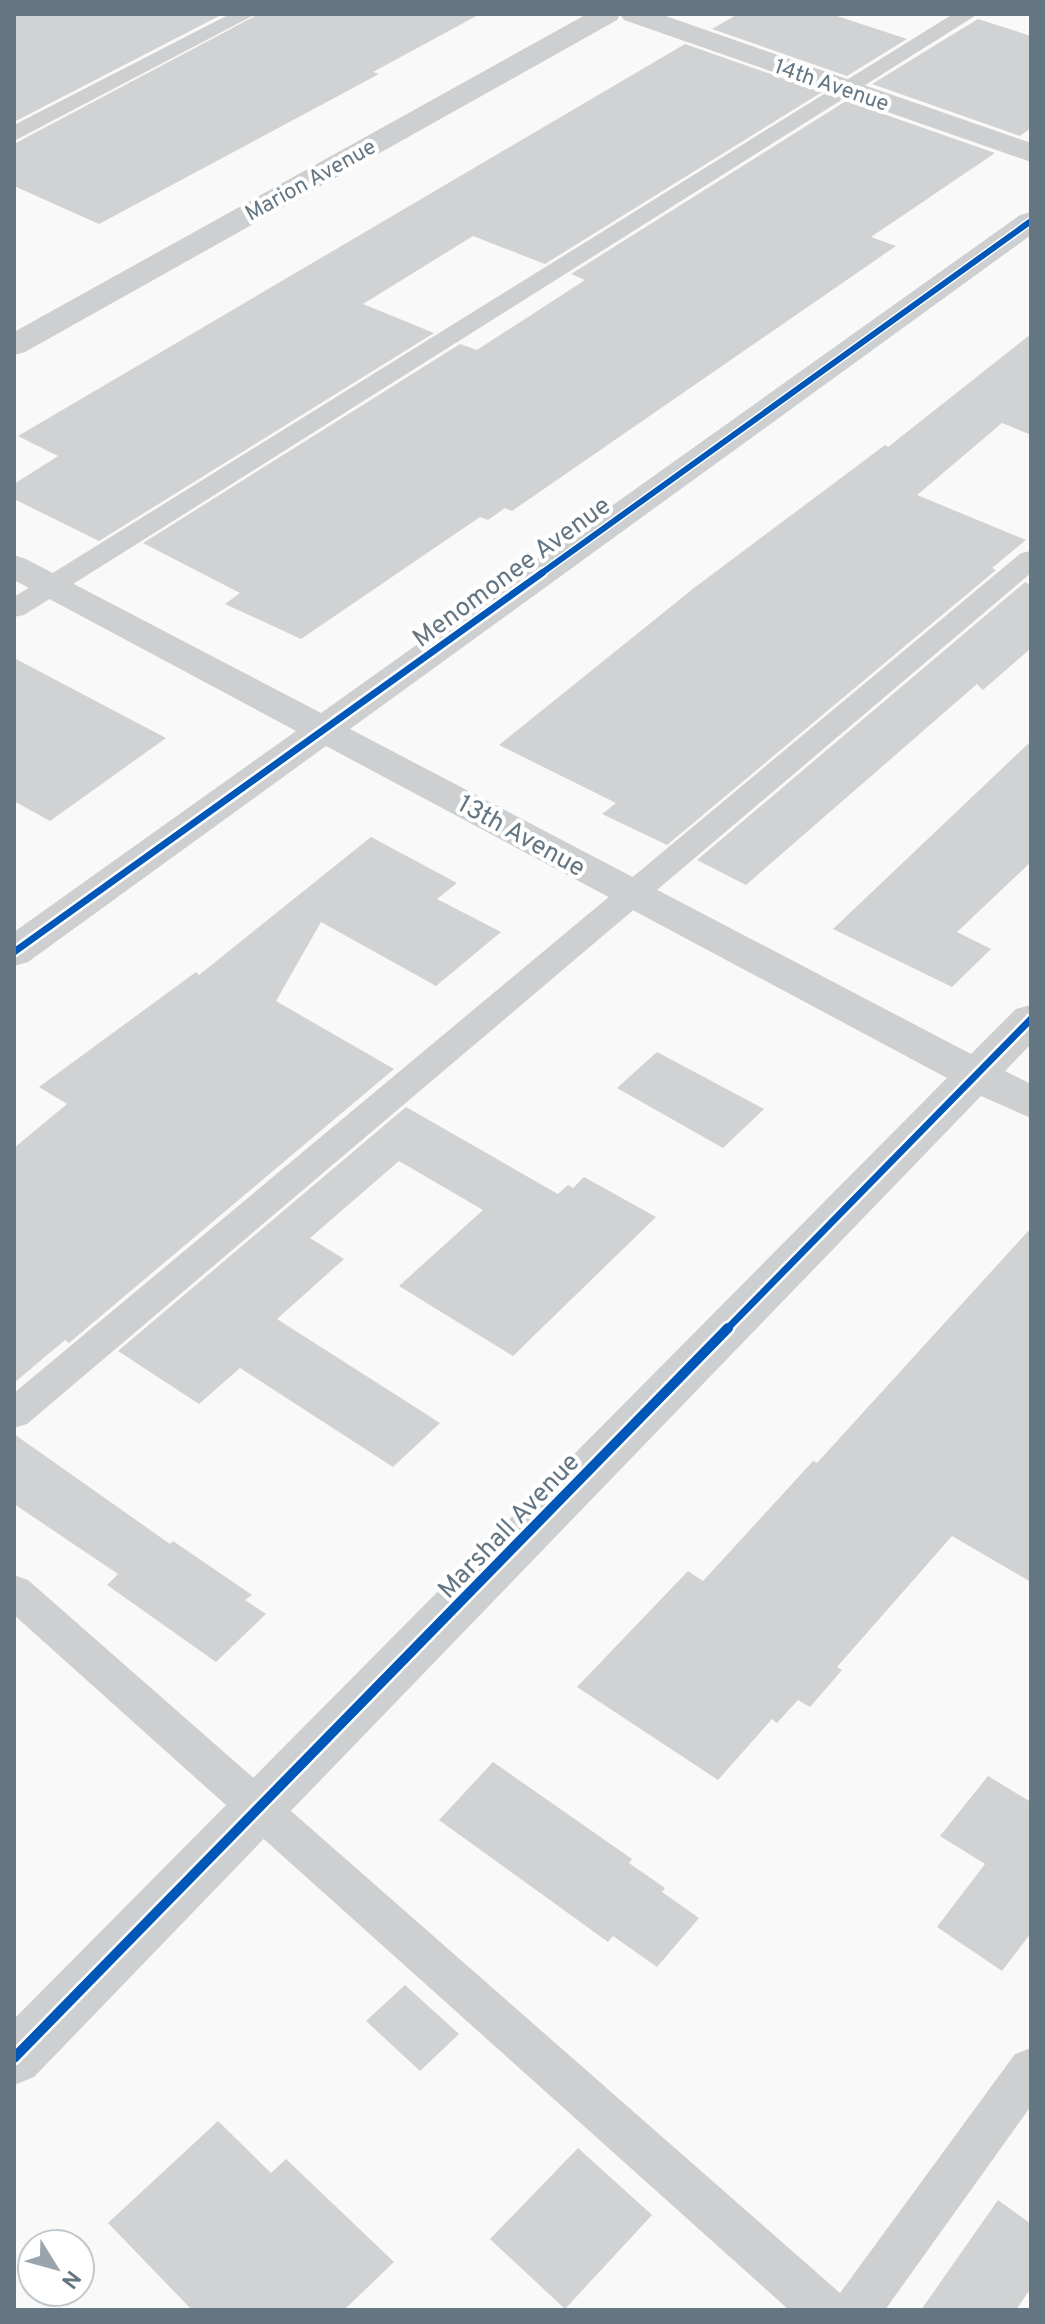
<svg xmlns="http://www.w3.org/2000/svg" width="1045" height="2324" font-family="Overpass,sans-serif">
	<rect width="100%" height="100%" fill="#f9f9f9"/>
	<g fill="#d0d2d3">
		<polygon points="14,14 223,14 14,122"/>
		<polygon points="259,14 480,14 373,72 379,74 99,224 14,186 14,144"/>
		<polygon points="738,14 831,14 907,39 847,76 712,29"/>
		<polygon points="978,19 1031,36 1031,128 1020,136 872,84"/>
		<polygon points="685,44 822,92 545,264 473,236 363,304 434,333 99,541 14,499 14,484 58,456 18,436"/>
		<polygon points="846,101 995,153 871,237 896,246 512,511 505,508 488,520 480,517 301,639 225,604 240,593 143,543 460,344 477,350 585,280 571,274"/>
		<polygon points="1031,334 1031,435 1002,423 917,495 1026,540 992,568 996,570 667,845 602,814 616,803 499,745 694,588 885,445 888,447"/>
		<polygon points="1025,582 1031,585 1031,648 983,690 977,684 746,885 697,860"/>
		<polygon points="14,658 166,738 50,821 14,801"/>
		<polygon points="1031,741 1031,862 957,932 991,949 952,987 833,929"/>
		<polygon points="371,837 457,883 437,899 501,932 436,986 321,922 276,1001 394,1069 69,1343 65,1340 14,1383 14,1148 67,1104 39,1087 196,972 199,975"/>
		<polygon points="657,1052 764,1109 723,1148 617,1088"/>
		<polygon points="406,1107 558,1194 568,1185 573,1188 584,1177 656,1217 513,1356 399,1286 483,1210 399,1161 310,1238 344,1259 277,1319 440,1423 393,1467 240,1368 199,1404 118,1351"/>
		<polygon points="1031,1228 1031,1582 952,1536 837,1667 842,1670 810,1707 798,1700 777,1723 772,1719 718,1780 577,1687 688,1571 703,1581 813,1461 817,1463"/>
		<polygon points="14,1434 170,1544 173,1541 252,1595 245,1600 266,1614 216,1662 107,1585 118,1574 14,1504"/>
		<polygon points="493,1762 632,1859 629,1863 665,1888 662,1892 699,1918 657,1967 613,1936 608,1942 439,1820"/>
		<polygon points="988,1776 1031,1802 1031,1933 1002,1971 937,1927 985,1864 940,1836"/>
		<polygon points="405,1985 459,2034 420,2071 366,2021"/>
		<polygon points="218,2121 271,2173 286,2159 394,2262 344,2310 192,2310 108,2223"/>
		<polygon points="578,2148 652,2215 565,2309 490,2239"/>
		<polygon points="998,2200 1031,2224 1031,2288 1016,2310 921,2310"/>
	</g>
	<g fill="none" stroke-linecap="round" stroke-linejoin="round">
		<g fill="#cecfd0" fill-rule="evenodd">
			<polygon points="230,14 256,14 14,141 14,125"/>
			<polygon points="953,14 978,14 24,615 14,617 14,597"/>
			<polygon points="1031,551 1031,573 27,1424 14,1428 14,1393 1021,553"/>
			<polygon points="14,1575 28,1580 840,2293 1015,2054 1031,2048 1031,2106 885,2310 789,2310 14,1615"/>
		</g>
		<g fill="#cecfd0" fill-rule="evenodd">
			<polygon points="587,14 660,14 1031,143 1031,162 624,20 620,14 617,20 25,352 14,355 14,332"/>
			<polygon points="1031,212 1031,235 350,729 971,1054 1016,1009 1031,1005 1031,1044 1005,1071 1031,1084 1031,1118 981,1096 34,2077 14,2085 14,2019 947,1078 326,746 28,962 14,966 14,932 296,731 14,580 14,555 26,559 321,713 1020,215"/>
		</g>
		<g stroke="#fff" stroke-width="9">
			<polyline id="cycleway-far2" points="539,575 1031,221"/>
		</g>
		<g stroke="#fff" stroke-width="12">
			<g id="cycleway-far1">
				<polyline points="14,952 542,573"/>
				<polyline points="726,1330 1031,1019"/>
			</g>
		</g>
		<g stroke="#fff" stroke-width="15">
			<polyline id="cycleway" points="14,2058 728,1328"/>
		</g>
		<use href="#cycleway-far2" stroke="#0057b8" stroke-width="6"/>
		<use href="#cycleway-far1" stroke="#0057b8" stroke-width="7"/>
		<use href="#cycleway" stroke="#0057b8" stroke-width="10"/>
	</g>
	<g text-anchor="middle" stroke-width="8" stroke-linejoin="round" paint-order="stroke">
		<g font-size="22" fill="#657683" stroke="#fff">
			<text transform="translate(832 84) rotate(19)" y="8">14th Avenue</text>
			<text transform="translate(310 179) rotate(-29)" y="8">Marion Avenue</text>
		</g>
		<g font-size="26" fill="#657683" stroke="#fff">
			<text transform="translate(511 571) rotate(-36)" y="9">Menomonee Avenue</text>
			<text transform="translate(522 835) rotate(29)" y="9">13th Avenue</text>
			<text transform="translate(508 1525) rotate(-46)" y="9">Marshall Avenue</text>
		</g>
	</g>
	<rect width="1045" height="2324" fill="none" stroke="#657683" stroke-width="32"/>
	<g transform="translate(56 2268) rotate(127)"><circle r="38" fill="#ffffff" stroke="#c1c8cd" stroke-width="2"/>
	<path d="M0-6L14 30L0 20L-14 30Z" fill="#99a4ac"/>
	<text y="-12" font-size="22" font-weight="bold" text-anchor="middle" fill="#657683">N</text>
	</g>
</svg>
